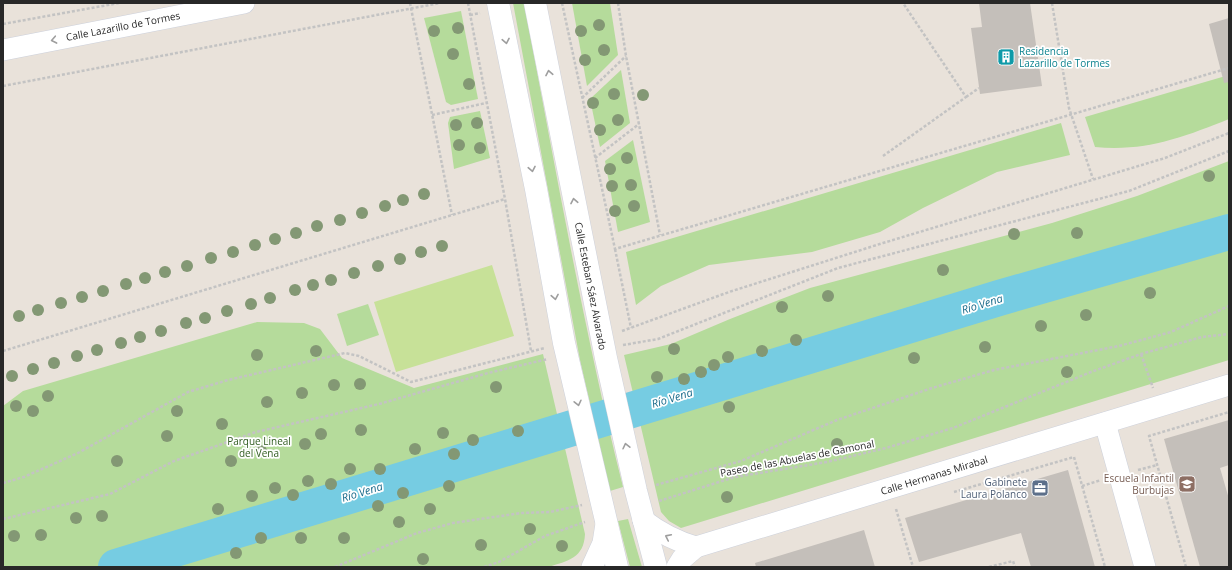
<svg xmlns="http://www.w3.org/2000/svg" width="1232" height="570" font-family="'Open Sans',sans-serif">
	<rect width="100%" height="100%" fill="#e9e2da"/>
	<g fill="#b5db9b">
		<path d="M513,3h11c31,162 59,324 99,484l-13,4 -30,-131z"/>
		<polygon points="572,3 610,3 618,55 587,86"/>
		<polygon points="461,11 478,99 451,105 446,102 424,18"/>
		<polygon points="621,70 630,123 600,147 590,99"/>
		<path d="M1229,75v44c-45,18 -84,33 -134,28l-10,-30z"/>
		<polygon points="480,111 490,158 454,169 448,123 450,117"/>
		<polygon points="1061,123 1070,155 997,172 923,208 880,232 812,252 709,265 661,286 636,305 626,252"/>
		<polygon points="633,140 650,222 618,232 605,161"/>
		<polygon points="1229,161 1229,360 681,528 669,521 661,512 624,355 671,344 730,319 810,288 1052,223 1137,196"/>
		<polygon points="368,304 379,335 347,346 337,314"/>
		<path d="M257,322l47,1 16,6 22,29 72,30 129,-34 42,180c-1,24 -17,27 -37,33h-545v-161l20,-15z"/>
		<polygon points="628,519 642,567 630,567 618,521"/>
	</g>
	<polygon fill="#c7e198" points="492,265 514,336 396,372 374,302"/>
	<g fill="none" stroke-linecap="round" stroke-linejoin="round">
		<polyline stroke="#76cce2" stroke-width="36" points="116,567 999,298 1229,232"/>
	</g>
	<g fill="#c4bfba">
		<polygon points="979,3 1030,3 1042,86 980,94 971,28 982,27"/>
		<polygon points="1229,18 1229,82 1224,83 1209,24"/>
		<polygon points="1229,420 1229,465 1220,468 1229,499 1229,567 1200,567 1164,439"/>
		<polygon points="1068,470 1095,567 1031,567 1021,533 919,562 905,518"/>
		<polygon points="864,530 875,567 756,567 755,563"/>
	</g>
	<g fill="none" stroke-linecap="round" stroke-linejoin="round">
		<g stroke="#cdd1db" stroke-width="22">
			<g id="street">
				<polyline points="3,50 244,3"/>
				<polyline points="1105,423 1145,567"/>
				<path d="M643,520c17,13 32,21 53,27l533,-162"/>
				<polyline points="592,567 603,543 606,524"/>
				<polyline points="677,567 682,559 696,547"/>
			</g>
		</g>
		<g stroke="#cdd1db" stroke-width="23">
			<g id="secondary">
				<polyline points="498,3 536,189 564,343 617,567"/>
				<polyline points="535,3 606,358 636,491 656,567"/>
			</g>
		</g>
		<g stroke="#c3c3c3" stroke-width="2.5" stroke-dasharray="3 2" stroke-linecap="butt">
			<polyline points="410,3 452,215"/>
			<polyline points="468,3 505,199 531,351"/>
			<polyline points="562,3 615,249 1229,68"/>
			<polyline points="618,3 626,56 660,235"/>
			<polyline points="1052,3 1069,108 1093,179"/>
			<polyline points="470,15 480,13"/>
			<polyline points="3,24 119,3"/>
			<polyline points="3,86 440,3"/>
			<polyline points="966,97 979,88"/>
			<polyline points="582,98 626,56"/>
			<polyline points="432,115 486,103"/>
			<polyline points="883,156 966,97 903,3"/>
			<polyline points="595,158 639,124"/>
			<polyline points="615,249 631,328"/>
			<polyline points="622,331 729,292 883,243 1165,158 1229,133"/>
			<polyline points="623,345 658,339 838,268 1129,191 1229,151"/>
			<polyline points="3,351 505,199"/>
			<polyline points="1141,354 1153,388"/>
			<polyline points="1138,470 1157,465"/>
			<polyline points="3,483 24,477 78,453 188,392 228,380 345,353 359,356 411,382 545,348"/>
			<polyline points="656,485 741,461 837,420 932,388 994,370 1119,346 1171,332 1229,306"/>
			<polyline points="1082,486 1101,480"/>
			<polyline points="954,492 1074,457 1105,567"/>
			<polyline points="659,501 735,477 827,462 886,448 953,428 1091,372 1141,354 1202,337 1229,334"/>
			<polyline points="896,509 913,567"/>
			<polyline points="3,519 110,494 174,461 256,432 379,404 488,373 548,359"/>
			<polyline points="335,567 417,533 453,523 521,513 550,512 582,505"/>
			<polyline points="484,567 499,562 545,536 585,522"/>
			<polyline points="989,567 1013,561 1015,567"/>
			<polyline points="1186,567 1149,436 1229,412"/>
		</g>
		<use href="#street" stroke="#fff" stroke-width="21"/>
		<use href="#secondary" stroke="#fff" stroke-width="22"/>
	</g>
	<g fill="#839874">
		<circle cx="599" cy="25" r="6"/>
		<circle cx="458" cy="28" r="6"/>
		<circle cx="434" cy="31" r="6"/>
		<circle cx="581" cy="31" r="6"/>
		<circle cx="604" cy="50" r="6"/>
		<circle cx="453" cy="54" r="6"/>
		<circle cx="585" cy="60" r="6"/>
		<circle cx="469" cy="84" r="6"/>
		<circle cx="614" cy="94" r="6"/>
		<circle cx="643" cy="95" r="6"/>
		<circle cx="593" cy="103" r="6"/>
		<circle cx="618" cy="120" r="6"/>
		<circle cx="477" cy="123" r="6"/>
		<circle cx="456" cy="125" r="6"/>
		<circle cx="600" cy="130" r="6"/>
		<circle cx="459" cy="145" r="6"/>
		<circle cx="480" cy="148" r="6"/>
		<circle cx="627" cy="158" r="6"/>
		<circle cx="610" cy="169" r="6"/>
		<circle cx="1209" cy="176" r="6"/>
		<circle cx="631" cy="185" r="6"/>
		<circle cx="612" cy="186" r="6"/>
		<circle cx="424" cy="194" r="6"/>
		<circle cx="403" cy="200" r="6"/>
		<circle cx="385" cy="206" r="6"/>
		<circle cx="634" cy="206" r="6"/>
		<circle cx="615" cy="211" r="6"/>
		<circle cx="362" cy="213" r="6"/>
		<circle cx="340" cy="220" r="6"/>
		<circle cx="317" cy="226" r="6"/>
		<circle cx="296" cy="233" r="6"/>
		<circle cx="1077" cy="233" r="6"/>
		<circle cx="1014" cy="234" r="6"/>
		<circle cx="275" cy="239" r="6"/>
		<circle cx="255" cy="245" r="6"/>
		<circle cx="442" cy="246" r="6"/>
		<circle cx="233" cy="252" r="6"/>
		<circle cx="421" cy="252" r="6"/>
		<circle cx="211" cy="258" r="6"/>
		<circle cx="400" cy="259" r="6"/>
		<circle cx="187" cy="266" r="6"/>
		<circle cx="378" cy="266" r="6"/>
		<circle cx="943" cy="270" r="6"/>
		<circle cx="165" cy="272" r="6"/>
		<circle cx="354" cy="273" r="6"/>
		<circle cx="145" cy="278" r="6"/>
		<circle cx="331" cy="280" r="6"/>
		<circle cx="126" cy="284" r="6"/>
		<circle cx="313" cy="285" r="6"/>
		<circle cx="295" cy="290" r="6"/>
		<circle cx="103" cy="291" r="6"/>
		<circle cx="1150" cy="293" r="6"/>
		<circle cx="828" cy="296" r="6"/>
		<circle cx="82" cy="297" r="6"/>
		<circle cx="270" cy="298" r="6"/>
		<circle cx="61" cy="303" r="6"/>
		<circle cx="251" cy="304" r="6"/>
		<circle cx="782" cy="307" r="6"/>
		<circle cx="38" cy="310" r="6"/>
		<circle cx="227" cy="311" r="6"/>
		<circle cx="1086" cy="315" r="6"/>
		<circle cx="19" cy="316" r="6"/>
		<circle cx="205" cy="318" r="6"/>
		<circle cx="186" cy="323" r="6"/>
		<circle cx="1041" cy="326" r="6"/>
		<circle cx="161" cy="331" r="6"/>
		<circle cx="140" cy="337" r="6"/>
		<circle cx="796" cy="340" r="6"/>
		<circle cx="121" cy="343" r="6"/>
		<circle cx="985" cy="347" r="6"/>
		<circle cx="674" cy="349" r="6"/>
		<circle cx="97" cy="350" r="6"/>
		<circle cx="316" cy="351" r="6"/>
		<circle cx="762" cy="351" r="6"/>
		<circle cx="257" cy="355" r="6"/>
		<circle cx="77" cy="356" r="6"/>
		<circle cx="728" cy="357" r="6"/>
		<circle cx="914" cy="358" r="6"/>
		<circle cx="54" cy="363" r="6"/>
		<circle cx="714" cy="365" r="6"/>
		<circle cx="33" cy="369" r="6"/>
		<circle cx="701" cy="372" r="6"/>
		<circle cx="1067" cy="372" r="6"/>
		<circle cx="12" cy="376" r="6"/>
		<circle cx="657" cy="377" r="6"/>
		<circle cx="684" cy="379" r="6"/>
		<circle cx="360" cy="384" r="6"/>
		<circle cx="334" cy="385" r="6"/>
		<circle cx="496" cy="387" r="6"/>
		<circle cx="302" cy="393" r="6"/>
		<circle cx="48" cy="396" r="6"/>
		<circle cx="267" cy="402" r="6"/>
		<circle cx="16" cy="406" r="6"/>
		<circle cx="729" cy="407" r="6"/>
		<circle cx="33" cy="411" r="6"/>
		<circle cx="177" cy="411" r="6"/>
		<circle cx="222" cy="424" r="6"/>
		<circle cx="361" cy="430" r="6"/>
		<circle cx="518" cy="431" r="6"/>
		<circle cx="443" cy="433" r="6"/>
		<circle cx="321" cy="434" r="6"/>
		<circle cx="167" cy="436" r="6"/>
		<circle cx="473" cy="440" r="6"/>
		<circle cx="305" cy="444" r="6"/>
		<circle cx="837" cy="444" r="6"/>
		<circle cx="415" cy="449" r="6"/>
		<circle cx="261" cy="451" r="6"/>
		<circle cx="454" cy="454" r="6"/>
		<circle cx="117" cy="461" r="6"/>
		<circle cx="231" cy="461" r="6"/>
		<circle cx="350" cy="469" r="6"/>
		<circle cx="380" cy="469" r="6"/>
		<circle cx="308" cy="481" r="6"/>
		<circle cx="331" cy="484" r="6"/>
		<circle cx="449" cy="486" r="6"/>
		<circle cx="275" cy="488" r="6"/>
		<circle cx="403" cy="493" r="6"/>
		<circle cx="293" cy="495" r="6"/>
		<circle cx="252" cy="496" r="6"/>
		<circle cx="727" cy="497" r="6"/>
		<circle cx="378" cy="506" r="6"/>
		<circle cx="218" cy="509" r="6"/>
		<circle cx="430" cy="509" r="6"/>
		<circle cx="102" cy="516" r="6"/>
		<circle cx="76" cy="518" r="6"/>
		<circle cx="399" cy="522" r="6"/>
		<circle cx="530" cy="529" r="6"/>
		<circle cx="41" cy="535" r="6"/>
		<circle cx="14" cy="536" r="6"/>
		<circle cx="261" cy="538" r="6"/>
		<circle cx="301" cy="538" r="6"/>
		<circle cx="344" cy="538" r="6"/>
		<circle cx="481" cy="545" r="6"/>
		<circle cx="562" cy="546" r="6"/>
		<circle cx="236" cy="553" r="6"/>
		<circle cx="423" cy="559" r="6"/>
	</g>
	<defs><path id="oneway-chevron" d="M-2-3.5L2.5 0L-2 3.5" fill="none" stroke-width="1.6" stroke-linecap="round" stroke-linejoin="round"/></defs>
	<g stroke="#9e9e9e">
		<use href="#oneway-chevron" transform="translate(54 40) rotate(169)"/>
		<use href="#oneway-chevron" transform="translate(506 41) rotate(79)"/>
		<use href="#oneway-chevron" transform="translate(549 73) rotate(-101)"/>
		<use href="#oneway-chevron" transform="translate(532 169) rotate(79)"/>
		<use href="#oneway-chevron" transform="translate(574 201) rotate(-101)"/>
		<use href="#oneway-chevron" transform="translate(555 297) rotate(80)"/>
		<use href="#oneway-chevron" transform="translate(578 403) rotate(77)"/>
		<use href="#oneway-chevron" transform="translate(626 446) rotate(-103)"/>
		<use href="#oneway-chevron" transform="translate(668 537) rotate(-154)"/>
	</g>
	<defs>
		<g id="building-square" transform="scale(0.9)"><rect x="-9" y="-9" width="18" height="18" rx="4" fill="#0f9aa8" stroke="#fff"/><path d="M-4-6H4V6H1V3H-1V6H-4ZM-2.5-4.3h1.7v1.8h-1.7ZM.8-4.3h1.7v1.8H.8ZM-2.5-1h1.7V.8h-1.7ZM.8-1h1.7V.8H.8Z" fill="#fff"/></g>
		<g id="school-square" transform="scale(0.9)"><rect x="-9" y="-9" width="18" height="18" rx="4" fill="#8d6e63" stroke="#fff"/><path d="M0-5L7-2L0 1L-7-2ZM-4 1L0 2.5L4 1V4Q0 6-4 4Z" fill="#fff"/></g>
		<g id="office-square" transform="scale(0.9)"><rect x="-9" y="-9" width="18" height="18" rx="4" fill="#5c6f8a" stroke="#fff"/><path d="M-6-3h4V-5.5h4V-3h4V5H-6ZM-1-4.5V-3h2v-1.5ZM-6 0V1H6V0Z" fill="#fff"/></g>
	</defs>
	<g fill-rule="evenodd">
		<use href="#building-square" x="1006" y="57"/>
		<use href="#school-square" x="1187" y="484"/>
		<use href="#office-square" x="1040" y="488"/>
	</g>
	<g text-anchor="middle" stroke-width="3.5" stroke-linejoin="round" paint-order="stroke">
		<g font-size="10" fill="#282828" stroke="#fff">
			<text transform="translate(123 26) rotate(-11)" y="4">Calle Lazarillo de Tormes</text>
			<text transform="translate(591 286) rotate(79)" y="4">Calle Esteban Sáez Alvarado</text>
			<text transform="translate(797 458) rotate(-11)" y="4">Paseo de las Abuelas de Gamonal</text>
			<text transform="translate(934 475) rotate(-17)" y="4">Calle Hermanas Mirabal</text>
		</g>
		<g font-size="10" fill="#0d838f" stroke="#fff" text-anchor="start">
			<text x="1019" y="55">Residencia<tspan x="1019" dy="12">Lazarillo de Tormes</tspan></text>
		</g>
		<g font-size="10" fill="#305c20" stroke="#fff">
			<text x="259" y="445">Parque Lineal<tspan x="259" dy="12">del Vena</tspan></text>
		</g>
		<g font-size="10" fill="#785e54" stroke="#fff" text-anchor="end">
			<text x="1174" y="482">Escuela Infantil<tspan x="1174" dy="12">Burbujas</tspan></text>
		</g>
		<g font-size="10" fill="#4e5e75" stroke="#fff" text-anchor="end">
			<text x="1027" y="486">Gabinete<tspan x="1027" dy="12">Laura Polanco</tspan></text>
		</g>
		<g font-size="11" font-style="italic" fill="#196a8a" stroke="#fff">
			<text transform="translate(982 304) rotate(-17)" y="4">Río Vena</text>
			<text transform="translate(672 398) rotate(-17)" y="4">Río Vena</text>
			<text transform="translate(362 492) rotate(-17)" y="4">Río Vena</text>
		</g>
	</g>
	<rect width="1232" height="570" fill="none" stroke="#282828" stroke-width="8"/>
</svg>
